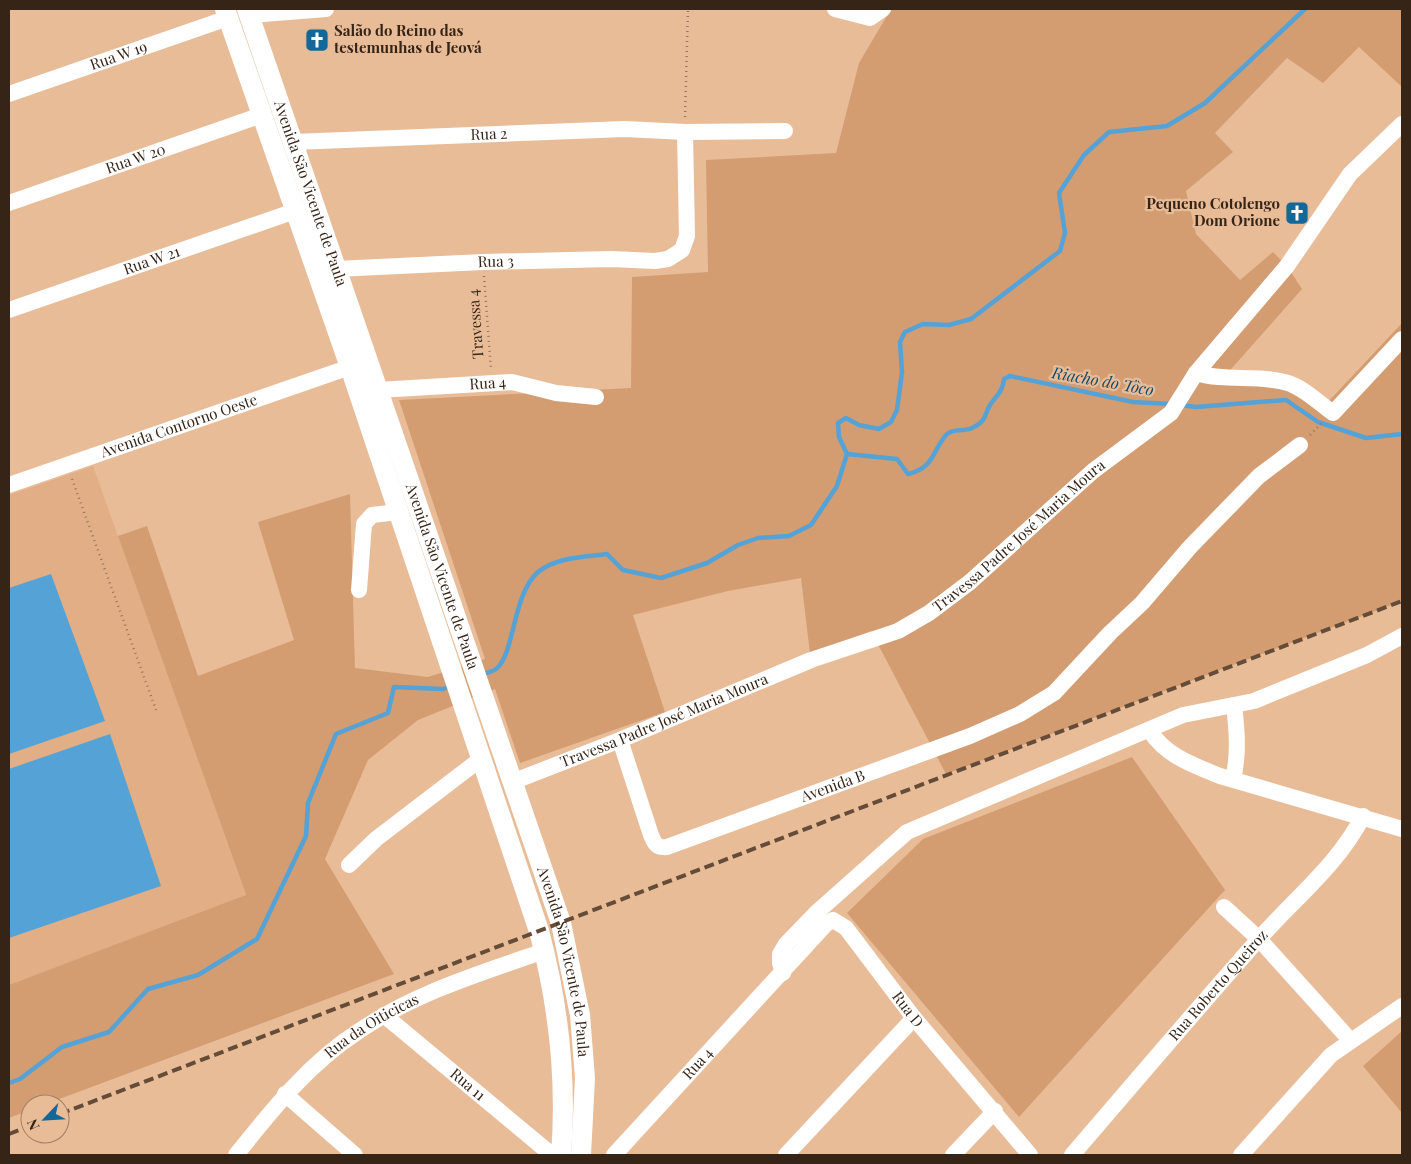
<svg xmlns="http://www.w3.org/2000/svg" width="1411" height="1164" font-family="'Playfair Display',serif">
	<rect width="100%" height="100%" fill="#e9bc98"/>
	<polygon fill="#e1ae85" points="93,466 246,896 9,985 9,495"/>
	<g fill="#d39d71">
		<polygon points="891,9 1402,9 1402,87 1359,47 1323,83 1287,58 1215,133 1233,152 1186,191 1196,234 1240,280 1273,252 1287,266 1302,289 1225,376 1291,381 1327,403 1402,323 1402,601 946,774 871,631 810,654 801,578 728,591 633,615 665,712 520,763 495,689 418,720 368,760 325,859 394,974 46,1104 30,1104 30,1110 9,1118 9,985 246,895 118,536 147,526 198,676 294,640 258,522 350,494 355,668 428,677 485,659 399,400 631,388 632,277 708,272 706,160 836,153 859,63"/>
		<polygon points="1132,757 1225,890 1019,1117 847,913 923,839"/>
		<polygon points="1402,1031 1402,1113 1363,1066"/>
	</g>
	<g fill="#55a2d6">
		<polygon points="51,574 105,721 9,754 9,588"/>
		<polygon points="110,734 161,886 9,938 9,769"/>
	</g>
	<g fill="none" stroke-linecap="round" stroke-linejoin="round">
		<g stroke="#55a2d6" stroke-width="4.5">
			<polyline points="1181,405 1196,407 1286,400 1318,422 1366,438 1402,434"/>
			<path d="M847,454l50,5 11,15c27,-6 24,-24 39,-40 6,-6 17,-2 25,-6 15,-7 12,-13 18,-23 7,-10 13,-14 14,-26l6,-3 123,26 38,2"/>
			<path d="M481,675c4,-2 11,-3 15,-6 19,-15 16,-74 42,-97 18,-15 47,-15 69,-18l16,16 38,8 46,-15 31,-18 20,-7 31,-2 22,-11 26,-39 10,-32 -8,-17 -1,-14 8,-5 13,7 20,4 12,-7 6,-12 5,-38 -2,-30 5,-10 18,-8 26,1 22,-6 89,-68 5,-18 -6,-40 25,-38 25,-23 58,-6 38,-23 100,-94"/>
			<polyline points="9,1083 20,1079 62,1047 109,1032 148,989 198,975 257,939 306,836 308,803 336,734 388,713 394,687 443,689 451,686"/>
		</g>
		<g stroke="#97765c" stroke-width="2.5" stroke-dasharray="1 4" stroke-linecap="butt">
			<polyline points="685,117 688,9"/>
			<polyline points="484,276 491,370"/>
			<polyline points="1310,435 1322,423"/>
			<polyline points="72,479 156,710"/>
		</g>
		<g stroke="#fff" stroke-width="16">
			<polyline points="835,9 870,18 883,9"/>
			<polyline points="249,15 326,9"/>
			<path id="s1" d="M9,94l219,-76"/>
			<path id="s2" d="M293,142l332,-13 60,3 100,-1"/>
			<path id="s3" d="M9,203l253,-88"/>
			<path id="s4" d="M336,269l147,-7 128,-3 44,2 13,-2 14,-9 5,-14 -2,-104"/>
			<path id="s5" d="M9,310l286,-99"/>
			<path d="M1196,373c30,9 62,1 92,10 16,5 31,20 45,30l69,-74"/>
			<path id="s6" d="M378,390l134,-8 44,11 40,4"/>
			<path id="s7" d="M9,485l341,-118"/>
			<polyline points="359,590 364,524 372,515 398,512"/>
			<path d="M1150,731c16,25 43,34 70,45l182,53"/>
			<path id="s8" d="M620,740l31,95c4,9 5,13 16,12l303,-111 50,-22 34,-21 56,-60 32,-30 48,-56 69,-71 41,-31"/>
			<path d="M1233,779c6,-25 4,-48 1,-74"/>
			<path id="s9" d="M512,782l108,-42 191,-80 87,-29 31,-18 41,-31 123,-111 78,-58 25,-40 91,-107 63,-92 52,-50"/>
			<polyline points="349,865 376,839 482,758"/>
			<polyline points="1224,907 1259,939 1350,1040"/>
			<polyline points="783,973 780,963 780,954 786,944 816,913 907,832 1183,715 1254,701 1367,655 1402,636"/>
			<path id="s10" d="M384,1015l168,140"/>
			<polyline points="285,1094 355,1155"/>
			<path id="s11" d="M236,1155c36,-45 73,-92 123,-124 56,-38 122,-58 185,-80"/>
			<path id="s12" d="M614,1155l212,-231 7,-4 13,8 68,90 116,137"/>
			<polyline points="786,1155 914,1018"/>
			<polyline points="953,1155 995,1111"/>
			<path id="s13" d="M1072,1155c62,-72 123,-144 186,-215 36,-41 80,-75 105,-124"/>
			<polyline points="1241,1155 1331,1055 1402,1006"/>
		</g>
		<g stroke="#fff" stroke-width="20">
			<path d="M225,9l125,358 189,564c20,75 28,148 22,224"/>
			<path id="s14" d="M247,9l314,914 19,92 5,63 -4,77"/>
		</g>
		<g stroke="#654c38" stroke-width="4" stroke-dasharray="10 5" stroke-linecap="butt">
			<polyline points="60,1114 1402,601"/>
			<polyline points="9,1134 30,1126"/>
		</g>
	</g>
	<defs>
		<g id="church-square" transform="scale(1.25)"><rect x="-9" y="-9" width="18" height="18" rx="4" fill="#116899" stroke="#e9bc98"/><path d="M-1.2-6h2.4v3.5h3.3v2.4h-3.3V6h-2.4V-.1h-3.3v-2.4h3.3Z" fill="#fff"/></g>
	</defs>
	<g fill-rule="evenodd">
		<use href="#church-square" x="317" y="40"/>
		<use href="#church-square" x="1297" y="213"/>
	</g>
	<g text-anchor="middle" stroke-width="4.5" stroke-linejoin="round" paint-order="stroke">
		<g font-size="15" font-weight="bold" fill="#362416" stroke="#e9bc98" text-anchor="start">
			<text x="334" y="36">Salão do Reino das<tspan x="334" dy="17">testemunhas de Jeová</tspan></text>
			<text x="1280" y="209" text-anchor="end">Pequeno Cotolengo<tspan x="1280" dy="17">Dom Orione</tspan></text>
		</g>
		<g font-size="15" fill="#362416" stroke="#e9bc98">
			<text dy="5" stroke="none"><textPath href="#s1" startOffset="116">Rua W 19</textPath></text>
			<text dy="5" stroke="none"><textPath href="#s2" startOffset="196">Rua 2</textPath></text>
			<text dy="5" stroke="none"><textPath href="#s3" startOffset="134">Rua W 20</textPath></text>
			<text dy="5" stroke="none"><textPath href="#s14" startOffset="195">Avenida São Vicente de Paula</textPath></text>
			<text dy="5" stroke="none"><textPath href="#s5" startOffset="151">Rua W 21</textPath></text>
			<text dy="5" stroke="none"><textPath href="#s4" startOffset="160">Rua 3</textPath></text>
			<text transform="translate(476 324) rotate(-94)" y="5">Travessa 4</text>
			<text dy="5" stroke="none"><textPath href="#s6" startOffset="110">Rua 4</textPath></text>
			<text dy="5" stroke="none"><textPath href="#s7" startOffset="180">Avenida Contorno Oeste</textPath></text>
			<text dy="5" stroke="none"><textPath href="#s9" startOffset="569">Travessa Padre José Maria Moura</textPath></text>
			<text dy="5" stroke="none"><textPath href="#s14" startOffset="600">Avenida São Vicente de Paula</textPath></text>
			<text dy="5" stroke="none"><textPath href="#s9" startOffset="164">Travessa Padre José Maria Moura</textPath></text>
			<text dy="5" stroke="none"><textPath href="#s8" startOffset="299">Avenida B</textPath></text>
			<text dy="5" stroke="none"><textPath href="#s14" startOffset="1005">Avenida São Vicente de Paula</textPath></text>
			<text dy="5" stroke="none"><textPath href="#s13" startOffset="224">Rua Roberto Queiroz</textPath></text>
			<text dy="5" stroke="none"><textPath href="#s12" startOffset="439">Rua D</textPath></text>
			<text dy="5" stroke="none"><textPath href="#s11" startOffset="189">Rua da Oiticicas</textPath></text>
			<text dy="5" stroke="none"><textPath href="#s12" startOffset="124">Rua 4</textPath></text>
			<text dy="5" stroke="none"><textPath href="#s10" startOffset="109">Rua 11</textPath></text>
		</g>
		<g font-size="16" font-style="italic" fill="#0f4b6e" stroke="#e9bc98">
			<text transform="translate(1103 381) rotate(10)" y="6">Riacho do Tôco</text>
		</g>
	</g>
	<rect width="1411" height="1164" fill="none" stroke="#362416" stroke-width="20"/>
	<g transform="translate(45 1119) rotate(245)"><circle r="24" fill="#e9bc98" stroke="#a17f64"/>
	<path d="M0-4L9 19L0 12L-9 19Z" fill="#116899"/>
	<text y="-8" font-size="14" font-weight="bold" text-anchor="middle" fill="#362416">N</text>
	</g>
</svg>
